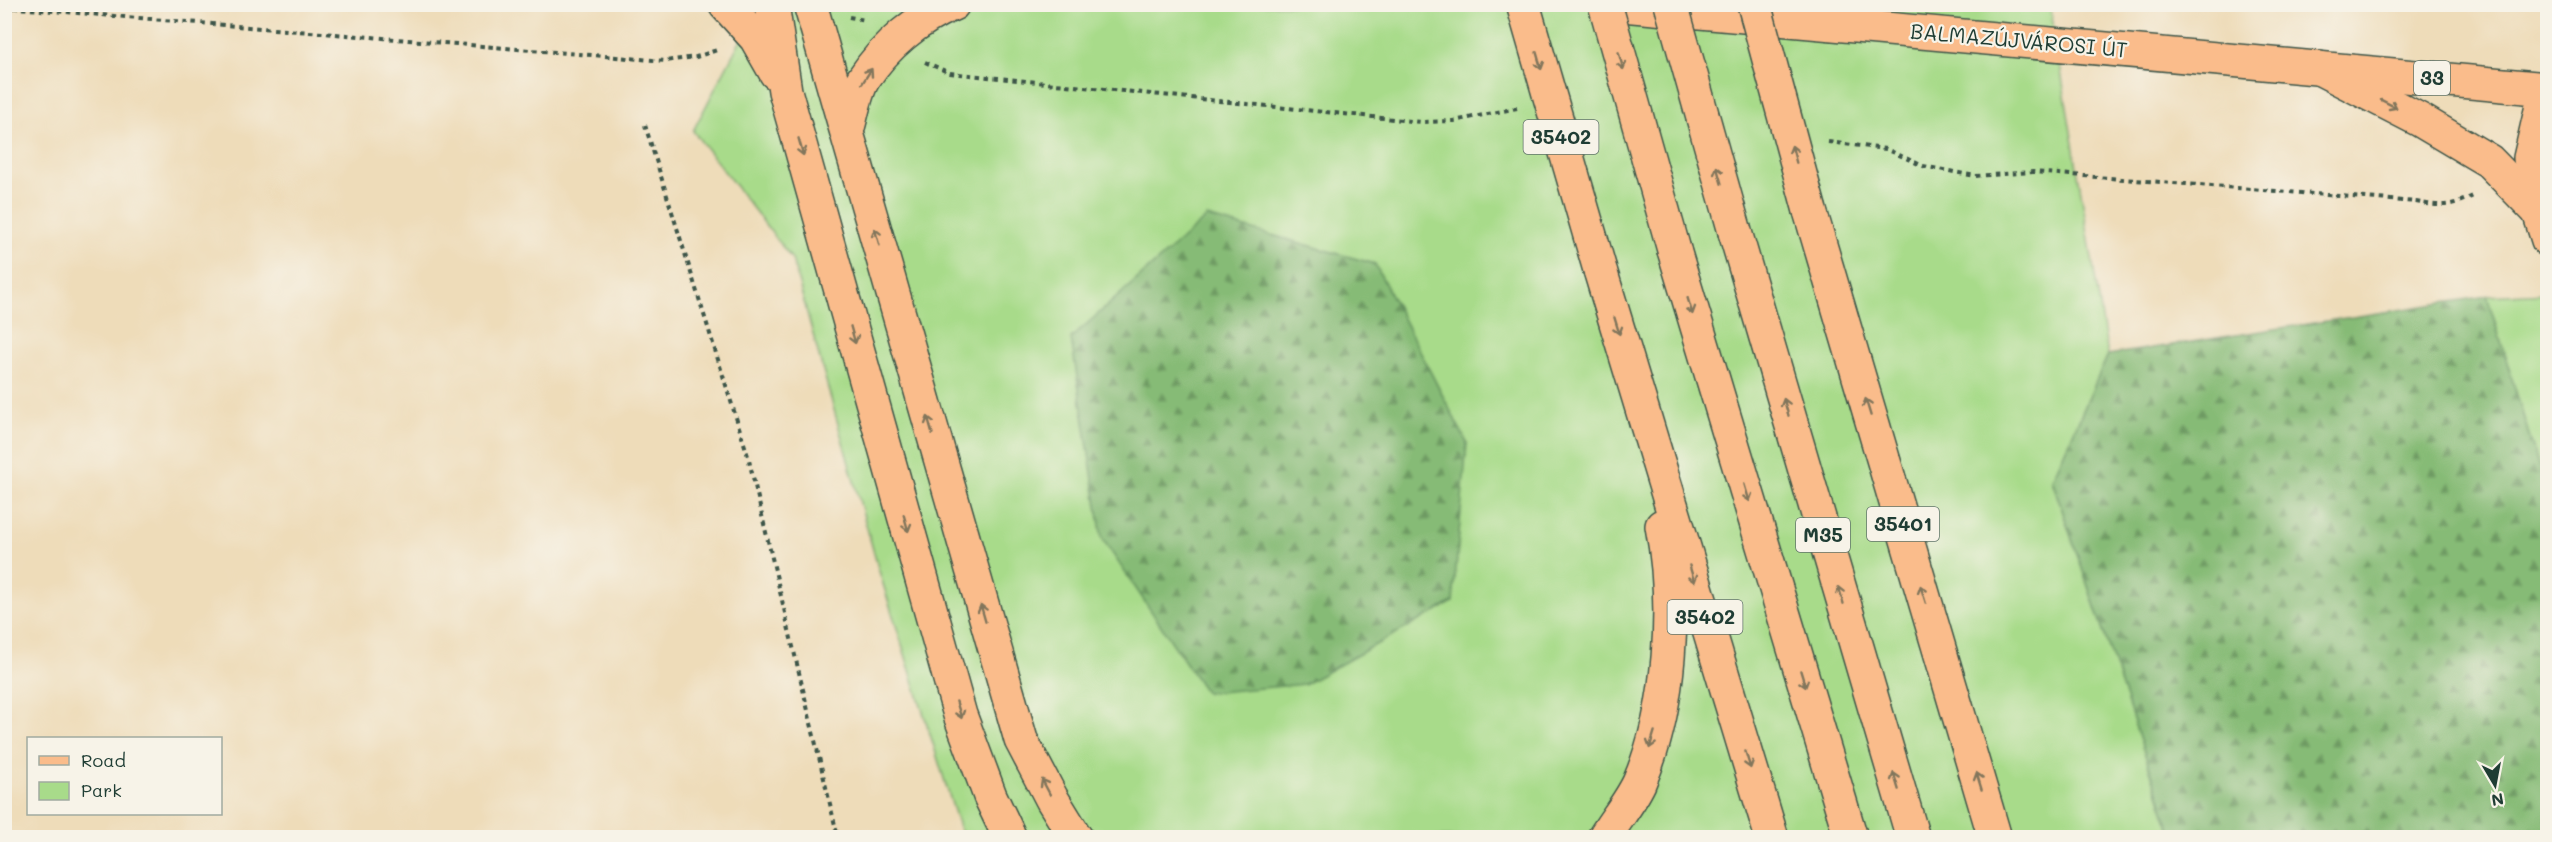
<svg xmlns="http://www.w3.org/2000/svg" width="2552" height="842" font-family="Mali,sans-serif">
	<defs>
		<pattern id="forest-firs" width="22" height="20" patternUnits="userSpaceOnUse" patternTransform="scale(1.5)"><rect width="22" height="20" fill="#86bb76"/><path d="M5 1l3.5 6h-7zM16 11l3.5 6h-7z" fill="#6d9962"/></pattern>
	</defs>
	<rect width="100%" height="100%" fill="#f7f3e8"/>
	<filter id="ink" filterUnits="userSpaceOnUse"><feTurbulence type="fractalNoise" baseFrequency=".0167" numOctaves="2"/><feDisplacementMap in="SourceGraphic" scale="12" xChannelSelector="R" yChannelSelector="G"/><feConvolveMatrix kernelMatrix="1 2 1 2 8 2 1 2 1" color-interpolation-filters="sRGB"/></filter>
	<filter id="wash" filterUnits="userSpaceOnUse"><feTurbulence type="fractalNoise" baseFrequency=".008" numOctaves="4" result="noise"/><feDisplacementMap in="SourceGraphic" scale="24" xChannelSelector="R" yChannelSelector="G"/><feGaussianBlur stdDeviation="1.35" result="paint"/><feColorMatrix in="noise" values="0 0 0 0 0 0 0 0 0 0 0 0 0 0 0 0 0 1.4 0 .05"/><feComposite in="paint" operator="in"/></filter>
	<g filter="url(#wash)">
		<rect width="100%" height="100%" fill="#eedcb9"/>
		<g fill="#a8db8a" stroke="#648c5f" stroke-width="1.5">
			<polygon points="759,5 2050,5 2108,355 2052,480 2173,837 965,837 960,830 879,571 792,259 693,131"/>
			<polygon points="2547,293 2547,495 2487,296"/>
		</g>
		<g fill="url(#forest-firs)" stroke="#527c55" stroke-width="1.5">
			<polygon points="1207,217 1375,264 1467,443 1453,602 1305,684 1206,693 1102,538 1071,338"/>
			<polygon points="2487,296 2547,495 2547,837 2173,837 2052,480 2108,355"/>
		</g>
	</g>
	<g filter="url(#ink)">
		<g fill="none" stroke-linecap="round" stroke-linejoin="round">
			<g stroke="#3e5548" stroke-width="36">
				<polyline id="primary" points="1611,4 2548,89"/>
			</g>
			<g stroke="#3e5548" stroke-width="36">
				<g id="highway">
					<polyline points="725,4 756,38 776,73"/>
					<polyline points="772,4 785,91 960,715 990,796 1010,838"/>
					<polyline points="810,4 1021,740 1052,799 1076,838"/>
					<polyline points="2319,68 2420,120 2489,161 2539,212"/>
					<polyline points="2546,89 2530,158 2539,212 2548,240"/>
					<path d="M847,131c5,-16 8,-39 17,-53 21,-32 54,-60 89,-74"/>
					<polyline points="1810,211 1995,838"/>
					<polyline points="1735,232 1913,838"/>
					<polyline points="1674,250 1851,838"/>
					<polyline points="1600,270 1772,838"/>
					<path d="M1604,838c11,-18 26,-36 35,-55 32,-74 38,-178 23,-257"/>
				</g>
			</g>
			<g stroke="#3e5548" stroke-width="4" stroke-dasharray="4.5 4.5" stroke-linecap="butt">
				<polyline points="4,7 665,61 696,57 720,49"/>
				<polyline points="849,17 865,20"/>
				<polyline points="925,62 950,73 1421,122 1454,121 1517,108"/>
				<polyline points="645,125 748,456 838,838"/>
				<path d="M1828,142l58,7 37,17 52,10 58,-4 383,30c26,5 34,5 59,-7"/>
			</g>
			<use href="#primary" stroke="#fabc8b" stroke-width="33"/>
			<use href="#highway" stroke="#fabc8b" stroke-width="33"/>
			<g stroke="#3e5548" stroke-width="36" stroke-linecap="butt">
				<g id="highway-bridge">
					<polyline points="1523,4 1600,270"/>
					<polyline points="1605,4 1674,250"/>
					<polyline points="1671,4 1735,232"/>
					<polyline points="1754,4 1810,211"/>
				</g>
			</g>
			<use href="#highway-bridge" stroke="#fabc8b" stroke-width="33"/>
		</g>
		<defs><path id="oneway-shaft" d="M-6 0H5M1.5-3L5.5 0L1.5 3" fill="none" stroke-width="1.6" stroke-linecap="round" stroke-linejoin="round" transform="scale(1.5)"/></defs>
		<g stroke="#82765b">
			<use href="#oneway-shaft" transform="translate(1539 61) rotate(74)"/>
			<use href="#oneway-shaft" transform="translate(1621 61) rotate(74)"/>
			<use href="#oneway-shaft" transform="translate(867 76) rotate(-57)"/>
			<use href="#oneway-shaft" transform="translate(2389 104) rotate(27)"/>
			<use href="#oneway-shaft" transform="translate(801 147) rotate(74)"/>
			<use href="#oneway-shaft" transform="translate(1794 154) rotate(-105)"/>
			<use href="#oneway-shaft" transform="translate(1719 175) rotate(-106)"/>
			<use href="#oneway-shaft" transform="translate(877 237) rotate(-106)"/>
			<use href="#oneway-shaft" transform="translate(1690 306) rotate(73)"/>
			<use href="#oneway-shaft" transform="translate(1617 326) rotate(73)"/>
			<use href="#oneway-shaft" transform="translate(853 335) rotate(74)"/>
			<use href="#oneway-shaft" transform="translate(1786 407) rotate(-106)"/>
			<use href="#oneway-shaft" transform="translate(1868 407) rotate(-107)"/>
			<use href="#oneway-shaft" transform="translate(930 425) rotate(-106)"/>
			<use href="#oneway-shaft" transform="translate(1747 493) rotate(73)"/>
			<use href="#oneway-shaft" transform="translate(906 523) rotate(74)"/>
			<use href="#oneway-shaft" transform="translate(1692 574) rotate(73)"/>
			<use href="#oneway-shaft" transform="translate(1923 594) rotate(-107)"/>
			<use href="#oneway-shaft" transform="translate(1841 595) rotate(-106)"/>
			<use href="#oneway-shaft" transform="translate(983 613) rotate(-106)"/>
			<use href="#oneway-shaft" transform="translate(1803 679) rotate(73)"/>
			<use href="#oneway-shaft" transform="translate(959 710) rotate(73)"/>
			<use href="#oneway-shaft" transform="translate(1652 740) rotate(107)"/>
			<use href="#oneway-shaft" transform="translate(1748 760) rotate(73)"/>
			<use href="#oneway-shaft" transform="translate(1896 781) rotate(-107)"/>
			<use href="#oneway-shaft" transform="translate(1979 781) rotate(-107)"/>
			<use href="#oneway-shaft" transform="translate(1046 787) rotate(-118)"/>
		</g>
	</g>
	<g text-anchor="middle" stroke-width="4.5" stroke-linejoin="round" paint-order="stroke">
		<g fill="#f7f3e8" stroke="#60746a" stroke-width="1.5">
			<rect x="2414" y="61" width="36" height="34" rx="4.5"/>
			<rect x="1523.5" y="120" width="75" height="34" rx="4.5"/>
			<rect x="1867" y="507" width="72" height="34" rx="4.5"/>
			<rect x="1796" y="518" width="54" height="34" rx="4.5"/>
			<rect x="1667.5" y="600" width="75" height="34" rx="4.5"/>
		</g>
		<g font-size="20" font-weight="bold" fill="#1f3d34">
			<text x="2432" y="85">33</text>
			<text x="1561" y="144">35402</text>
			<text x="1903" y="531">35401</text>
			<text x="1823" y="542">M35</text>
			<text x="1705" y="624">35402</text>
		</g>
		<g font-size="21" fill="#1f3d34" stroke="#f7f3e8">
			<text transform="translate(2019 41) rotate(5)" y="7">BALMAZÚJVÁROSI ÚT</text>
		</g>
	</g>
	<rect width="2552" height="842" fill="none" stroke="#f7f3e8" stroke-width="24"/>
	<rect x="27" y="737" width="195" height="78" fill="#f7f3e8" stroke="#a1aaa0" stroke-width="1.5"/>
	<rect x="39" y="756" width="30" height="9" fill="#fabc8b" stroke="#a1aaa0" stroke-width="1.5"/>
	<text x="81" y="767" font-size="18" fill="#1f3d34">Road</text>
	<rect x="39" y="782" width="30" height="18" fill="#a8db8a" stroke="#a1aaa0" stroke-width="1.5"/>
	<text x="81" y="797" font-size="18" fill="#1f3d34">Park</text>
	<g transform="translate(2495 785) rotate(170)" stroke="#f7f3e8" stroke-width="4.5" paint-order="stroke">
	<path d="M0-4.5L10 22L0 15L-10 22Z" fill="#1f3d34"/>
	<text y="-9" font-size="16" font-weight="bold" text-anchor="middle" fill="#1f3d34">N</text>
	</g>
</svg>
